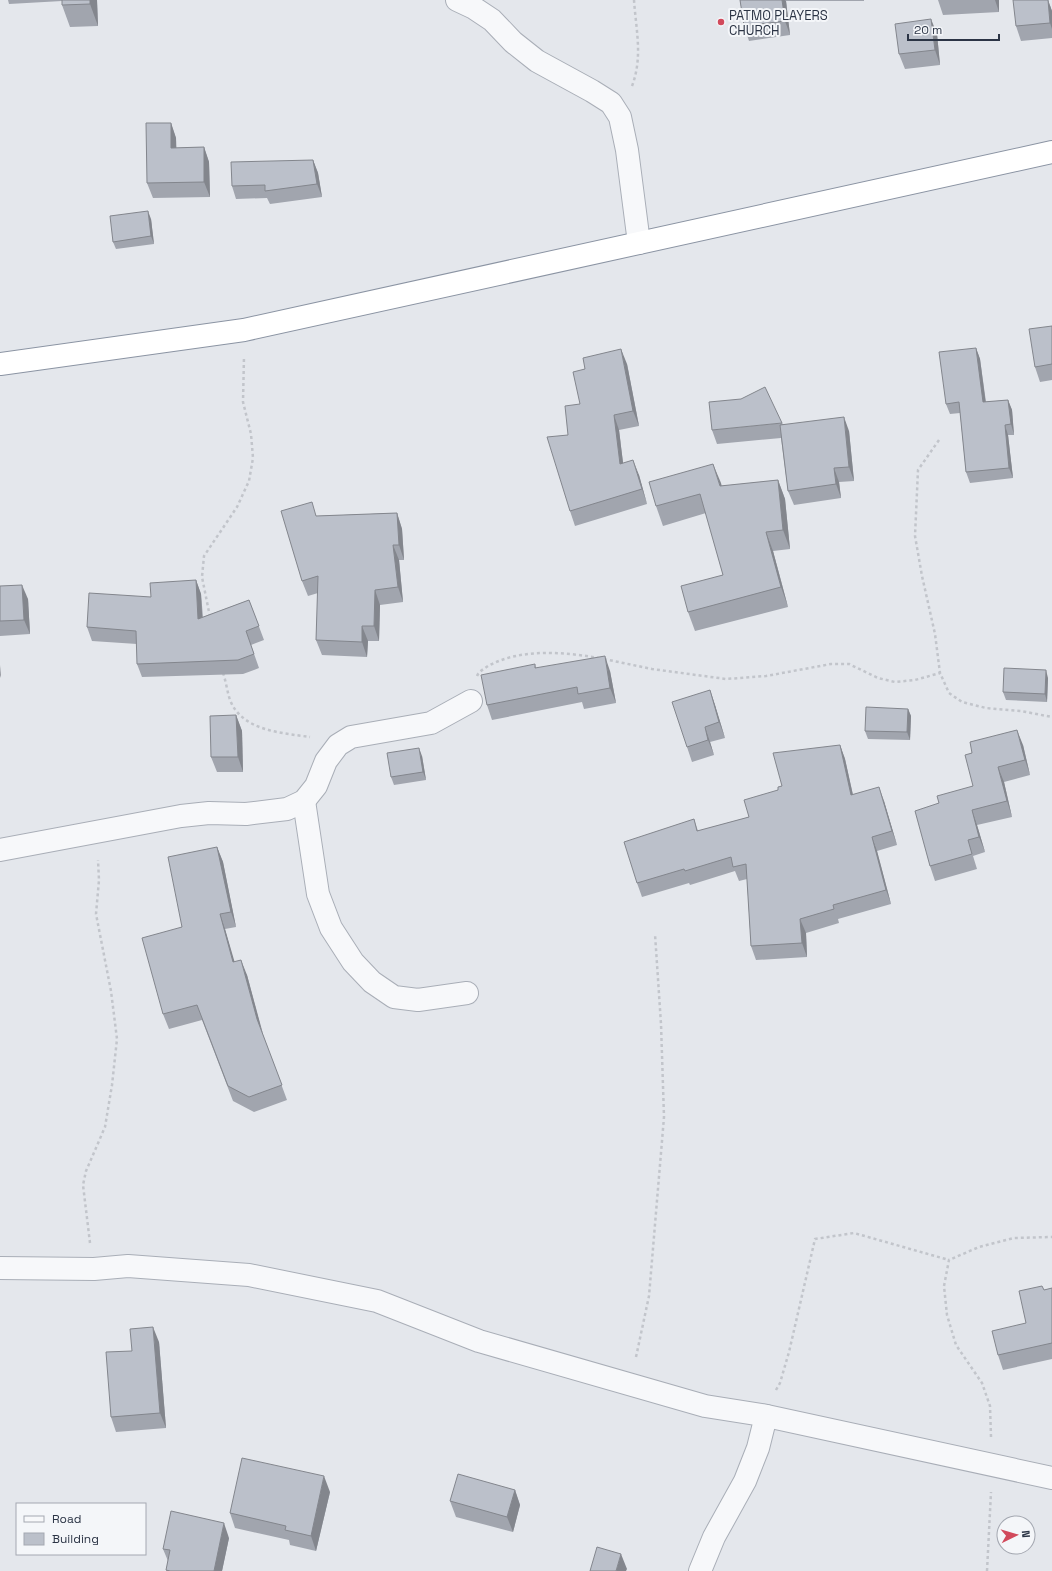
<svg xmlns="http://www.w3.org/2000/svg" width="1052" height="1571" font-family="'Space Grotesk',sans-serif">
	<rect width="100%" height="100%" fill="#e4e7ec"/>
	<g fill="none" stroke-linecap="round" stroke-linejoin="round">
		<g stroke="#a9aeb7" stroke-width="24">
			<g id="minor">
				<polyline points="457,0 474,8 492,20 513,42 537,61 592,91 611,103 620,117 627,150 639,243"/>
				<polyline points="304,801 318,894 331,928 353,962 372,982 394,997 418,1000 467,993"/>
				<polyline points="0,850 181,816 209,813 246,814 287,809 304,801 316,786 326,761 338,745 351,737 431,723 471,701"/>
				<polyline points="0,1268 94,1269 128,1266 249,1275 377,1301 479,1341 705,1406 762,1415 1052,1478"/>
				<polyline points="700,1571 714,1537 745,1481 758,1448 766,1416"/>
			</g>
		</g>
		<g stroke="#8b94a3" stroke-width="24">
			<polyline id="trunk" points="0,364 244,330 1052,152"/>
		</g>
		<g stroke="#c2c5cb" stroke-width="2.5" stroke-dasharray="3 3" stroke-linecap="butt">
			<path d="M632,86c11,-29 4,-56 2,-86"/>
			<polyline points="939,440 918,470 915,536 922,576 935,634 940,673 949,693 962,702 986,708 1021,711 1052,717"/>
			<polyline points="210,617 202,577 204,556 237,507 249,481 253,458 251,434 243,402 244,357"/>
			<polyline points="604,659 652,669 726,679 766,676 831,664 849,664 878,678 895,682 915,680 940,673"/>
			<path d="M223,673c3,8 4,18 7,27 12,31 52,33 80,37"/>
			<path d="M477,676c2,-5 7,-7 11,-10 33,-18 76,-14 111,-8"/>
			<polyline points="90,1243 83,1185 86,1171 105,1127 112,1085 117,1039 111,991 96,914 99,880 98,860"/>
			<polyline points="636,1357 649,1296 664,1117 661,1024 655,934"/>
			<polyline points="776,1390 780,1383 789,1352 815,1239 854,1233 949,1260"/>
			<polyline points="991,1437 990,1406 982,1383 956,1345 947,1315 944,1286 949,1260 979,1247 1014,1238 1052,1237"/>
			<polyline points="987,1571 991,1492"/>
		</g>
		<use href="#minor" stroke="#f7f8fa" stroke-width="22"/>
		<use href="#trunk" stroke="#fff" stroke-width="22"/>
	</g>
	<g fill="#a1a5ae">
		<polygon points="8,0 97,0 98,26 70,27 62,5 62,1 9,4"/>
		<polygon points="740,0 864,0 864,1 786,1 790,35 749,41 744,26"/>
		<polygon points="938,0 999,0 999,12 943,15"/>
		<polygon points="1048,0 1052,11 1052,38 1021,41 1016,26"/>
		<polygon points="937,34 940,65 905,69 899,54"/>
		<polygon points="171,123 176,138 176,148 204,147 209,162 210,197 153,198 147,183"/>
		<polygon points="313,160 318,173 322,197 270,204 267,198 236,199 232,186"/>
		<polygon points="151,219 154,244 116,249 113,242"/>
		<polygon points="1052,326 1052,380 1040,382 1035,367"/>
		<polygon points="976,348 980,359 986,402 1008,400 1012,410 1014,435 1008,435 1013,478 970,483 966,472 960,413 950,414 946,404"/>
		<polygon points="627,364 639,426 619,430 623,463 639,475 647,504 575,526 570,511 568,435 580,404"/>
		<polygon points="782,423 783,424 849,431 854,481 839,482 841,498 794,505 788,491 781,438 717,444 712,430"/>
		<polygon points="778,480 785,499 790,549 773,551 788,607 695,631 688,612 723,575 706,513 663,526 656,506 721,486"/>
		<polygon points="397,513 402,529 404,560 399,560 403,602 380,605 379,641 368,641 367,657 322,655 316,640 318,593 308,596 302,581 317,516"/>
		<polygon points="196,580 201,594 203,617 249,600 264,640 251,645 259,668 243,674 142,677 137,664 137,644 92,641 87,627 151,597"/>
		<polygon points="0,586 28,599 30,634 0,636"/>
		<polygon points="535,664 536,668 610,671 616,703 584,709 582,702 492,720 487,705"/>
		<polygon points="1048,678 1047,702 1006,700 1003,692"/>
		<polygon points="710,690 715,705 725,738 710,742 714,755 692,762 687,747"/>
		<polygon points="908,709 911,716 910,740 868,739 865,731"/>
		<polygon points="236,715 242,731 243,772 217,772 211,757"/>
		<polygon points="840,745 845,759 853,795 884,801 897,845 877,851 891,904 838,919 839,923 806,933 807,957 756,960 751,946 747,879 739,881 735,871 690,885 689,883 642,897 637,883 694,819 698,831 749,817 782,786"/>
		<polygon points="1023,745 1030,775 1004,782 1012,817 977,825 985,852 973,856 977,869 935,881 930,866 939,803 973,786"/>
		<polygon points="422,756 426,780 394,785 391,777"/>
		<polygon points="217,847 223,862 236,927 225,929 234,962 247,975 262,1032 287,1100 254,1112 233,1101 202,1020 169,1029 163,1014 182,927"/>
		<polygon points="1052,1288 1052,1359 1003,1370 998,1355 1026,1323 1044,1290"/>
		<polygon points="159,1342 166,1428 116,1432 111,1417 132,1351"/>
		<polygon points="515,1490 520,1505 513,1532 456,1517 450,1501"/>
		<polygon points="330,1492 316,1551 290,1545 289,1540 235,1528 230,1513"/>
		<polygon points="229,1538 222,1571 166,1571 168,1561 163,1549"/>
	</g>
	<g fill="#83868d">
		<polygon points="90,0 97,0 98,26 90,4"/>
		<polygon points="782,0 785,0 786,1 790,35 785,21"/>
		<polygon points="995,0 999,0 999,12"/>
		<polygon points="1048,0 1052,11 1052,29 1050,23"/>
		<polygon points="931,19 937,34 940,65 935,50"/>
		<polygon points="171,123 176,138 177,163 171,148"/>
		<polygon points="204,147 209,162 210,197 204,182"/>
		<polygon points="313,160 318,173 322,197 317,184"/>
		<polygon points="148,211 151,219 154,244 151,236"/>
		<polygon points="976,348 980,359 987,413 983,402"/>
		<polygon points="621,349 627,364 639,426 633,411"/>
		<polygon points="1008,400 1012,410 1014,435 1011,424"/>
		<polygon points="614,415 619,430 625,479 620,464"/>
		<polygon points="844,417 849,431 854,481 849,467"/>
		<polygon points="1005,425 1008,435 1013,478 1009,468"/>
		<polygon points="633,460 639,475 647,504 642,489"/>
		<polygon points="713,464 721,483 727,506 720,486"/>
		<polygon points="834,468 839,482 841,498 836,484"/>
		<polygon points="778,480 785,499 790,549 783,530"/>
		<polygon points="397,513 402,529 404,560 399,545"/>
		<polygon points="766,532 773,551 788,607 781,587"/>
		<polygon points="393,545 399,560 403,602 398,587"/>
		<polygon points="196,580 201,594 203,633 198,619"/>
		<polygon points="22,585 28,599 30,634 24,620"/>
		<polygon points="375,590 380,605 379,641 374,626"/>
		<polygon points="362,626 368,641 367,657 362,642"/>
		<polygon points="605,656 610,671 616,703 610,688"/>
		<polygon points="0,665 1,678 0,675"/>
		<polygon points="1046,670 1048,678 1047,702 1045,694"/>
		<polygon points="710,690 715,705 725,738 719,722"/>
		<polygon points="908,709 911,716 910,740 907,732"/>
		<polygon points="236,715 242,731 243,772 238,757"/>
		<polygon points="705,727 710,742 714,755 708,740"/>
		<polygon points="1017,730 1023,745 1030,775 1025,760"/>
		<polygon points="840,745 845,759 856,809 851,795"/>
		<polygon points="419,748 422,756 426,780 423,772"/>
		<polygon points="998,767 1004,782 1012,817 1007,801"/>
		<polygon points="879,787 884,801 897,845 892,831"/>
		<polygon points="972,810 977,825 985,852 979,837"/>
		<polygon points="872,837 877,851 891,904 886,890"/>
		<polygon points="217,847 223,862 236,927 231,912"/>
		<polygon points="220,914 225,929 239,977 233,962"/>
		<polygon points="800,919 806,933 807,957 802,943"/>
		<polygon points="241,960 247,975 263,1034 257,1019"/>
		<polygon points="153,1327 159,1342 166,1428 160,1413"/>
		<polygon points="324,1476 330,1492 316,1551 311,1536"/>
		<polygon points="515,1490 520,1505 513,1532 507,1517"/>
		<polygon points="224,1523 229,1538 222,1571 214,1571"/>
		<polygon points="621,1554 627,1569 626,1571 616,1571"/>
	</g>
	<g fill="#bbc0ca" stroke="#83868d">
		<polygon points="62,0 90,0 90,4 62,5"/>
		<polygon points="740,0 782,0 785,21 744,26"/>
		<polygon points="1013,0 1048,0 1050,23 1016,26"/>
		<polygon points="931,19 935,50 899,54 895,24"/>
		<polygon points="146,123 171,123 171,148 204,147 204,182 147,183"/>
		<polygon points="313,160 317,184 265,191 265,185 232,186 231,162"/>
		<polygon points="148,211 151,236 113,242 110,216"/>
		<polygon points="1052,326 1052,364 1035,367 1029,329"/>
		<polygon points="976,348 983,402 1008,400 1011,424 1005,425 1009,468 966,472 959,402 946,404 939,352"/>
		<polygon points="621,349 633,411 614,415 620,464 633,460 642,489 570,511 547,437 568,435 565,406 580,404 573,372 585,369 583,358"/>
		<polygon points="765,387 782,423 712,430 709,402 741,399"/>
		<polygon points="844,417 849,467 834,468 836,484 788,491 780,425"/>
		<polygon points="713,464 720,486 778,480 783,530 766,532 781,587 688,612 681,586 723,575 700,494 656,506 649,482"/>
		<polygon points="312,502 316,516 397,513 399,545 393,545 398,587 375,590 374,626 362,626 362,642 316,640 318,576 302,581 281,511"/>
		<polygon points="196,580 198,619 249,600 259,626 246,631 254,654 238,660 137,664 136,631 87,627 89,593 151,597 150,583"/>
		<polygon points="22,585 24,620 0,621 0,586"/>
		<polygon points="605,656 610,688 578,694 577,687 487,705 481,675 535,664 535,668"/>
		<polygon points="1004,668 1046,670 1045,694 1003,692"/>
		<polygon points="710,690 719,722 705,727 708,740 687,747 672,702"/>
		<polygon points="866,707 908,709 907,732 865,731"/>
		<polygon points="236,715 238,757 211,757 210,716"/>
		<polygon points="1017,730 1025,760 998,767 1007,801 972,810 979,837 968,840 972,854 930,866 915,811 939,803 937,796 973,786 965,755 972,753 970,742"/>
		<polygon points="840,745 851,795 879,787 892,831 872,837 886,890 833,905 834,909 800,919 802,943 751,946 746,864 733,867 731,857 685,871 684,869 637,883 624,842 694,819 697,831 749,817 744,800 778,790 778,787 782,786 773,753"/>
		<polygon points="419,748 423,772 391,777 387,753"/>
		<polygon points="217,847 231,912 220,914 233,962 241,960 257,1019 282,1085 249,1097 228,1086 197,1005 163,1014 142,938 182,927 168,857"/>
		<polygon points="1042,1286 1044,1290 1052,1288 1052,1343 998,1355 992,1331 1026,1323 1019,1291"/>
		<polygon points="153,1327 160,1413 111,1417 106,1352 132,1351 130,1329"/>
		<polygon points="242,1458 324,1476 311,1536 285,1530 286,1526 230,1513"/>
		<polygon points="458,1474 515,1490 507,1517 450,1501"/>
		<polygon points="171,1511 224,1523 214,1571 170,1571 166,1570 170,1550 163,1549"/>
		<polygon points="597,1547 621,1554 616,1571 590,1571"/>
	</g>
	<circle fill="#d1495b" stroke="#f4f6f9" stroke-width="1.5" cx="721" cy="22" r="4"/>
	<g text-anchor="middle" stroke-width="4" stroke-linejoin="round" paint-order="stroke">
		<g font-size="13" fill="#2b3445" stroke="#f4f6f9" text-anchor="start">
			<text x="729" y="20">PATMO PLAYERS<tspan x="729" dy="15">CHURCH</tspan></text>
		</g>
	</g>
	<rect x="16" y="1503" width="130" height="52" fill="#f4f6f9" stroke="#a4a8b1"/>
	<rect x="24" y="1516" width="20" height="6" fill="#f7f8fa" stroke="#a4a8b1"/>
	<text x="52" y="1523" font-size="12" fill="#2b3445">Road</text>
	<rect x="24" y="1533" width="20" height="12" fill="#bbc0ca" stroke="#a4a8b1"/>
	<text x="52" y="1543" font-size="12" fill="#2b3445">Building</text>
	<g transform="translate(1016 1535) rotate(85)"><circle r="19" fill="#f4f6f9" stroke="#a4a8b1"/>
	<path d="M0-3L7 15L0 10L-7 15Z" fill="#d1495b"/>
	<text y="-6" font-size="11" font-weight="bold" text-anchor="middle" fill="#2b3445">N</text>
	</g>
	<path d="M908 34v6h91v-6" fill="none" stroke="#2b3445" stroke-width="2"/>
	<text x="914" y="34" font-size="12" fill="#2b3445" stroke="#f4f6f9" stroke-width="3" paint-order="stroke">20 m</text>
</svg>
